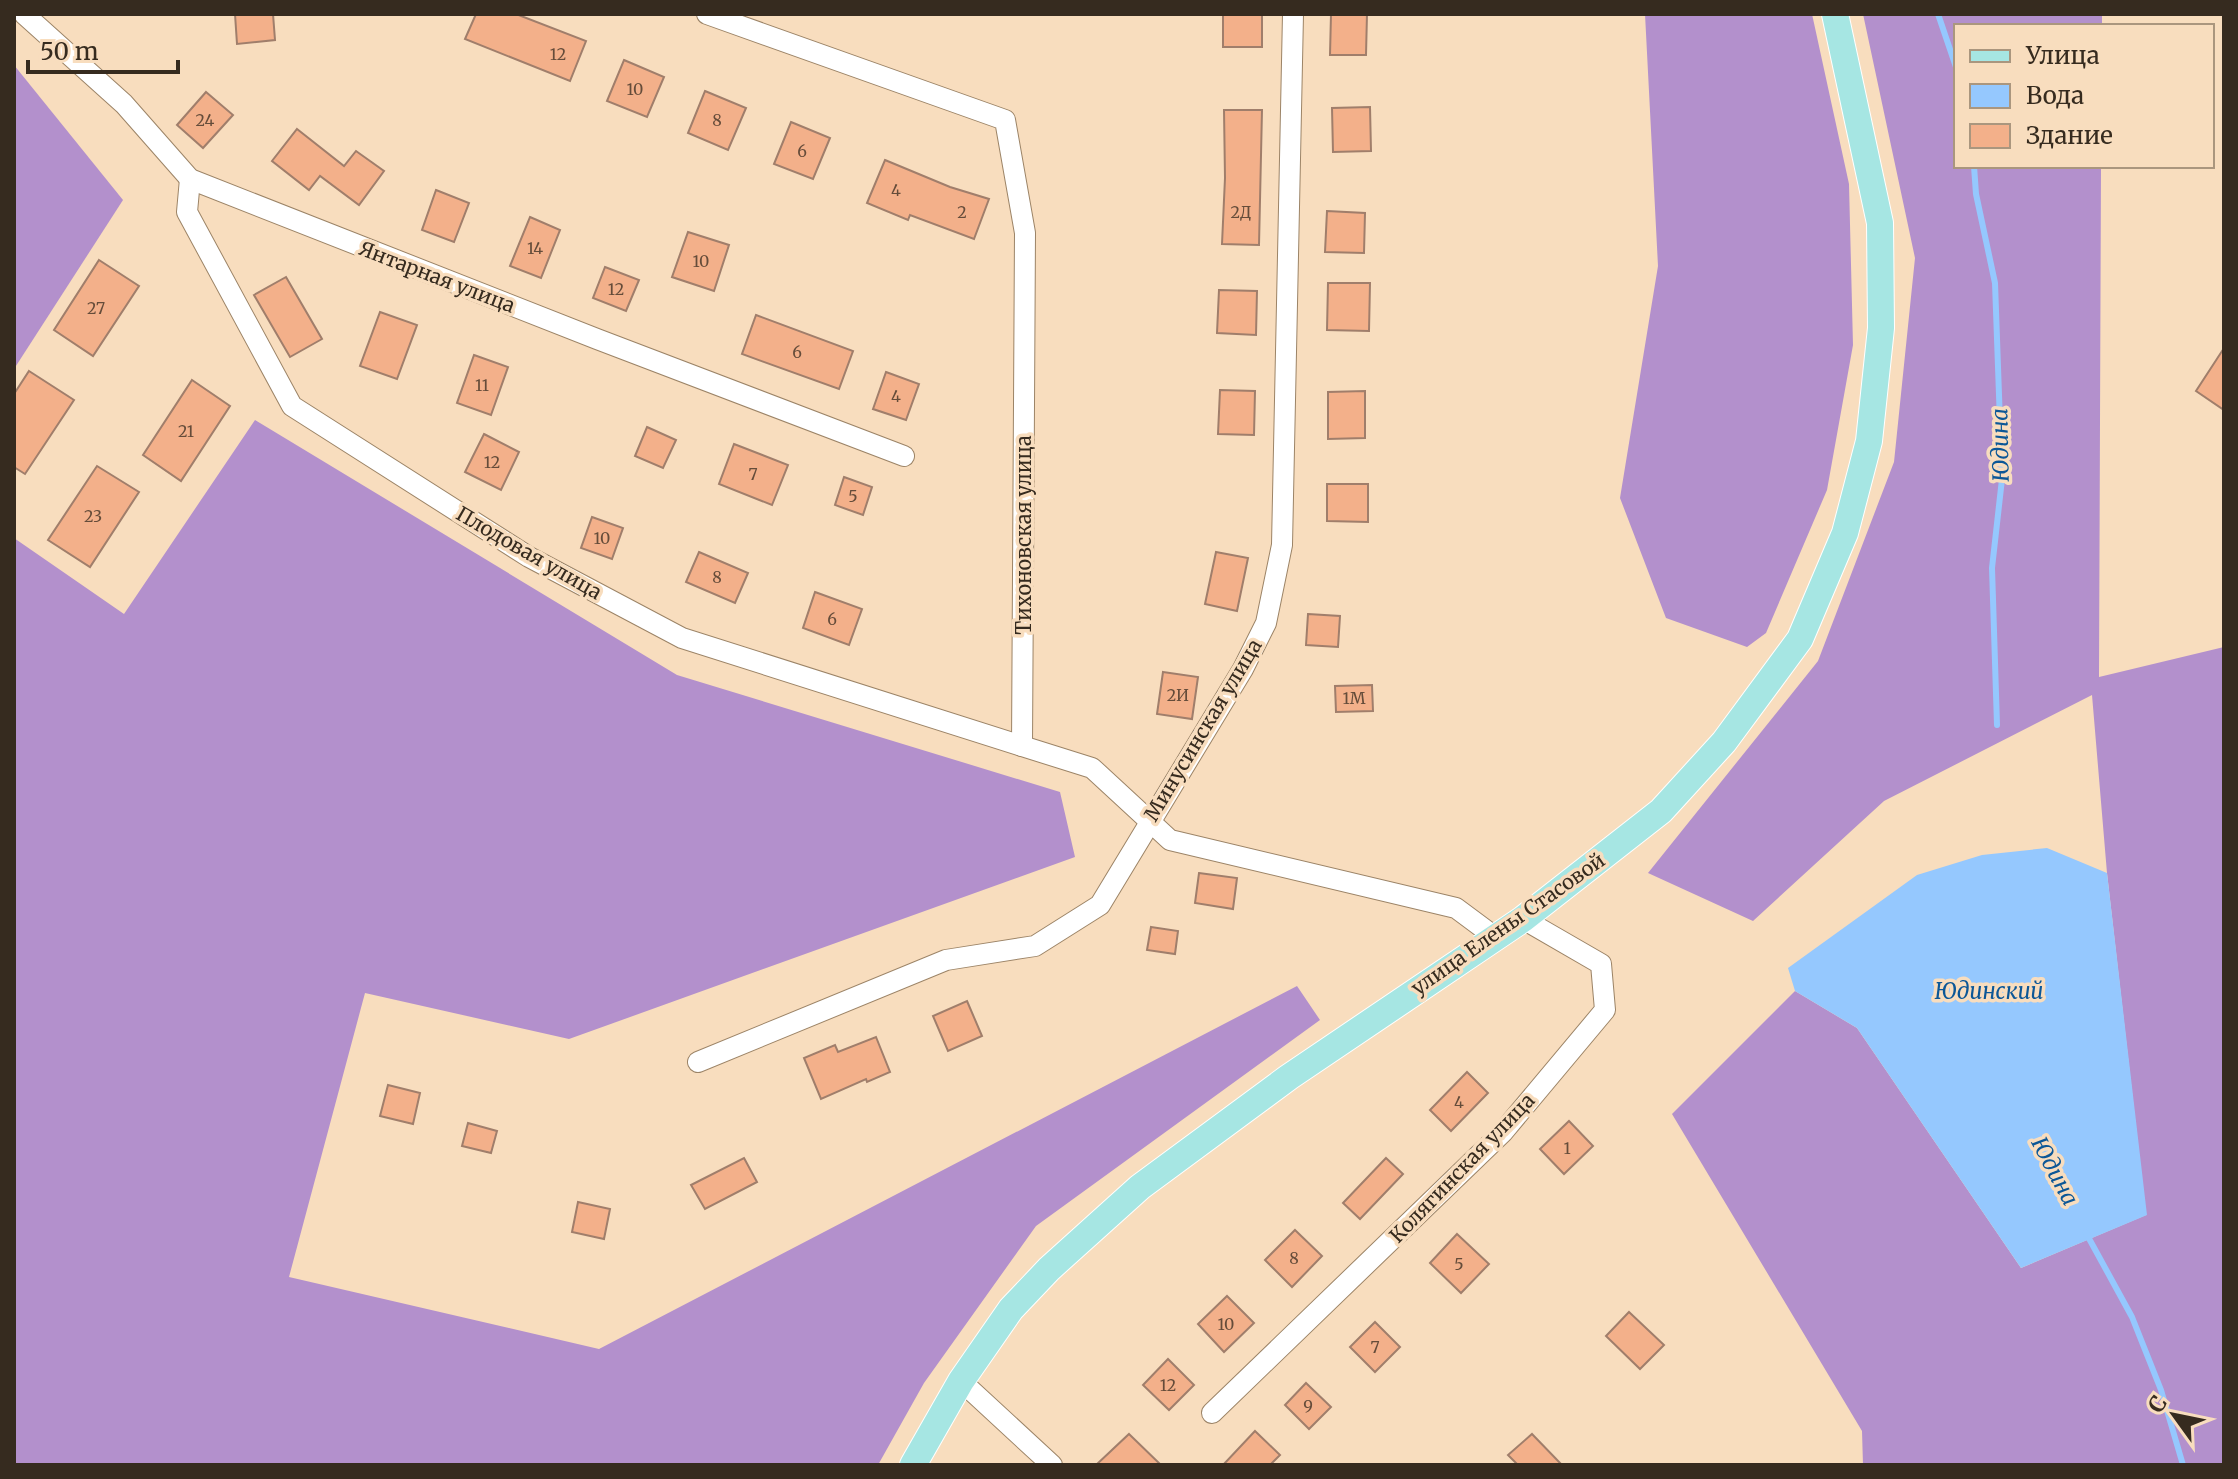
<svg xmlns="http://www.w3.org/2000/svg" width="2238" height="1479" font-family="Merriweather,serif">
	<rect width="100%" height="100%" fill="#f8ddbe"/>
	<g fill="#b390cc">
		<polygon points="1645,14 1812,14 1849,184 1853,345 1827,490 1766,633 1747,647 1666,618 1620,498 1658,266"/>
		<polygon points="1863,14 2102,14 2102,26 1956,26 1956,166 2101,166 2099,677 2224,647 2224,1465 1863,1465 1862,1431 1672,1114 1795,991 1857,1028 2021,1268 2146,1215 2107,873 2092,695 1884,801 1753,921 1648,873 1818,661 1894,462 1915,258"/>
		<polygon points="14,65 123,200 14,369"/>
		<polygon points="255,420 677,675 1060,792 1075,857 569,1039 365,993 289,1277 599,1349 1297,986 1320,1020 1036,1226 924,1383 878,1465 14,1465 14,538 124,614"/>
	</g>
	<polygon fill="#95c8fe" points="2047,848 2107,873 2147,1215 2021,1268 1857,1028 1795,991 1788,968 1917,875 1982,855"/>
	<g fill="none" stroke-linecap="round" stroke-linejoin="round">
		<g stroke="#95c8fe" stroke-width="6">
			<polyline points="1938,14 1956,67"/>
			<polyline points="1974,166 1976,194 1995,283 2002,479 1992,568 1997,725"/>
			<polyline points="2086,1233 2132,1317 2161,1390 2183,1465"/>
		</g>
	</g>
	<g fill="#f3b08a" stroke="#a07e6b" stroke-width="2">
		<polygon points="235,14 273,14 275,40 237,44"/>
		<polygon points="476,14 516,14 586,41 570,81 465,39"/>
		<rect x="1223" y="14" width="39" height="33"/>
		<polygon points="1331,14 1367,14 1366,55 1330,55"/>
		<polygon points="624,60 664,77 647,117 607,101"/>
		<polygon points="705,91 746,108 728,150 688,133"/>
		<polygon points="206,92 233,115 203,148 177,125"/>
		<polygon points="1370,107 1371,151 1333,152 1332,108"/>
		<polygon points="1224,110 1262,110 1259,245 1222,244 1225,178"/>
		<polygon points="791,122 830,138 813,179 774,164"/>
		<polygon points="297,129 344,166 356,151 384,171 359,205 320,176 309,190 272,161"/>
		<polygon points="885,160 950,187 989,199 974,239 910,215 908,220 867,203"/>
		<polygon points="436,190 469,203 454,242 422,230"/>
		<polygon points="1327,211 1365,213 1364,253 1325,252"/>
		<polygon points="530,217 560,230 541,278 510,266"/>
		<polygon points="688,232 729,245 714,291 672,277"/>
		<polygon points="99,260 139,286 93,356 54,330"/>
		<polygon points="605,267 639,280 626,311 593,298"/>
		<polygon points="286,277 322,339 290,357 254,295"/>
		<polygon points="1328,283 1370,283 1369,331 1327,330"/>
		<polygon points="1219,290 1257,291 1256,335 1217,333"/>
		<polygon points="380,312 417,325 397,379 360,366"/>
		<polygon points="756,315 853,351 839,389 742,354"/>
		<polygon points="2224,348 2224,410 2196,391"/>
		<polygon points="474,355 508,367 491,415 457,403"/>
		<polygon points="29,371 74,400 25,474 14,467 14,394"/>
		<polygon points="886,372 919,384 906,420 873,409"/>
		<polygon points="192,380 230,406 181,481 143,455"/>
		<polygon points="1220,390 1255,391 1254,435 1218,434"/>
		<polygon points="1365,391 1365,438 1328,439 1328,392"/>
		<polygon points="647,427 676,440 663,468 635,456"/>
		<polygon points="484,434 519,452 501,490 465,472"/>
		<polygon points="734,444 788,465 772,505 719,484"/>
		<polygon points="97,466 139,492 90,567 48,540"/>
		<polygon points="844,477 872,487 863,515 835,505"/>
		<polygon points="1327,484 1368,484 1368,522 1327,521"/>
		<polygon points="592,517 623,528 612,559 581,548"/>
		<polygon points="699,552 748,573 735,603 686,582"/>
		<polygon points="1216,552 1248,558 1237,611 1205,604"/>
		<polygon points="815,592 862,609 849,645 803,628"/>
		<polygon points="1308,614 1340,616 1338,647 1306,645"/>
		<polygon points="1163,672 1198,677 1192,719 1157,714"/>
		<polygon points="1372,685 1373,711 1336,712 1335,686"/>
		<polygon points="1199,873 1237,878 1233,909 1195,903"/>
		<polygon points="1151,927 1178,931 1175,954 1147,950"/>
		<polygon points="967,1001 982,1036 948,1051 933,1016"/>
		<polygon points="876,1037 890,1072 867,1082 866,1079 821,1099 804,1058 835,1045 838,1052"/>
		<polygon points="1467,1072 1488,1093 1451,1131 1430,1110"/>
		<polygon points="388,1085 420,1093 413,1124 380,1116"/>
		<polygon points="1569,1121 1593,1146 1564,1174 1540,1149"/>
		<polygon points="468,1123 497,1131 491,1153 462,1146"/>
		<polygon points="744,1158 757,1182 705,1209 691,1185"/>
		<polygon points="1386,1158 1403,1174 1360,1219 1343,1203"/>
		<polygon points="578,1202 610,1209 604,1239 572,1232"/>
		<polygon points="1295,1230 1322,1256 1292,1287 1265,1260"/>
		<polygon points="1457,1234 1489,1264 1461,1293 1430,1263"/>
		<polygon points="1227,1296 1254,1323 1224,1352 1198,1324"/>
		<polygon points="1629,1312 1664,1345 1640,1369 1606,1336"/>
		<polygon points="1375,1322 1400,1347 1375,1372 1350,1347"/>
		<polygon points="1168,1359 1194,1385 1169,1410 1143,1385"/>
		<polygon points="1306,1383 1331,1407 1309,1429 1285,1405"/>
		<polygon points="1255,1431 1280,1455 1270,1465 1223,1465"/>
		<polygon points="1129,1434 1161,1465 1096,1465"/>
		<polygon points="1532,1434 1562,1465 1518,1465 1508,1455"/>
	</g>
	<g fill="none" stroke-linecap="round" stroke-linejoin="round">
		<g stroke="#9c8467" stroke-width="22">
			<g id="minor">
				<polyline points="24,14 124,104 190,179 597,339 904,456"/>
				<polyline points="707,14 1005,120 1025,233 1022,746 1092,768 1170,840 1456,908 1495,937"/>
				<polyline points="190,179 187,212 292,406 529,557 682,638 1022,746"/>
				<polyline points="698,1062 946,960 1035,946 1100,905 1243,669 1266,623 1282,545 1293,14"/>
				<polyline points="961,1381 1052,1465"/>
				<polyline points="1212,1413 1503,1132 1605,1010 1601,964 1523,919"/>
			</g>
		</g>
		<g stroke="#fff" stroke-width="28">
			<polyline id="major" points="913,1465 961,1381 1011,1309 1049,1269 1140,1187 1289,1077 1523,919 1661,811 1724,742 1800,639 1845,533 1869,441 1881,328 1880,223 1835,14"/>
		</g>
		<use href="#minor" stroke="#fff" stroke-width="20"/>
		<use href="#major" stroke="#a6e6e3" stroke-width="26"/>
	</g>
	<g text-anchor="middle" stroke-width="7" stroke-linejoin="round" paint-order="stroke">
		<g font-size="16" fill="#654c3a">
			<text x="558" y="60">12</text>
			<text x="635" y="95">10</text>
			<text x="205" y="126">24</text>
			<text x="717" y="126">8</text>
			<text x="802" y="157">6</text>
			<text x="896" y="196">4</text>
			<text x="962" y="218">2</text>
			<text x="1241" y="218">2Д</text>
			<text x="535" y="254">14</text>
			<text x="701" y="267">10</text>
			<text x="616" y="295">12</text>
			<text x="96" y="314">27</text>
			<text x="797" y="358">6</text>
			<text x="482" y="391">11</text>
			<text x="896" y="402">4</text>
			<text x="186" y="437">21</text>
			<text x="492" y="468">12</text>
			<text x="753" y="480">7</text>
			<text x="853" y="502">5</text>
			<text x="93" y="522">23</text>
			<text x="602" y="544">10</text>
			<text x="717" y="583">8</text>
			<text x="832" y="625">6</text>
			<text x="1178" y="701">2И</text>
			<text x="1354" y="704">1М</text>
			<text x="1459" y="1108">4</text>
			<text x="1567" y="1154">1</text>
			<text x="1294" y="1264">8</text>
			<text x="1459" y="1270">5</text>
			<text x="1226" y="1330">10</text>
			<text x="1375" y="1353">7</text>
			<text x="1168" y="1391">12</text>
			<text x="1308" y="1412">9</text>
		</g>
		<g font-size="20" fill="#362b1f" stroke="#f8ddbe">
			<text transform="translate(437 277) rotate(21)" y="7">Янтарная улица</text>
			<text transform="translate(1024 535) rotate(-90)" y="7">Тихоновская улица</text>
			<text transform="translate(529 553) rotate(30)" y="7">Плодовая улица</text>
			<text transform="translate(1203 730) rotate(-59)" y="7">Минусинская улица</text>
			<text transform="translate(1508 924) rotate(-35)" y="7">улица Елены Стасовой</text>
			<text transform="translate(1462 1168) rotate(-46)" y="7">Колягинская улица</text>
		</g>
		<g font-size="22" font-style="italic" fill="#0c5797" stroke="#f8ddbe">
			<text transform="translate(2000 445) rotate(-91)" y="8">Юдина</text>
			<text x="1989" y="999">Юдинский</text>
			<text transform="translate(2055 1171) rotate(62)" y="8">Юдина</text>
		</g>
	</g>
	<rect width="2238" height="1479" fill="none" stroke="#362b1f" stroke-width="32"/>
	<rect x="1954" y="24" width="260" height="144" fill="#f8ddbe" stroke="#aa967e" stroke-width="2"/>
	<rect x="1970" y="50" width="40" height="12" fill="#a6e6e3" stroke="#aa967e" stroke-width="2"/>
	<text x="2026" y="64" font-size="24" fill="#362b1f">Улица</text>
	<rect x="1970" y="84" width="40" height="24" fill="#95c8fe" stroke="#aa967e" stroke-width="2"/>
	<text x="2026" y="104" font-size="24" fill="#362b1f">Вода</text>
	<rect x="1970" y="124" width="40" height="24" fill="#f3b08a" stroke="#aa967e" stroke-width="2"/>
	<text x="2026" y="144" font-size="24" fill="#362b1f">Здание</text>
	<g transform="translate(2174 1415) rotate(303)" stroke="#f8ddbe" stroke-width="6" paint-order="stroke">
	<path d="M0-6L14 30L0 20L-14 30Z" fill="#362b1f"/>
	<text y="-12" font-size="22" font-weight="bold" text-anchor="middle" fill="#362b1f">С</text>
	</g>
	<path d="M28 60v12h150v-12" fill="none" stroke="#362b1f" stroke-width="4"/>
	<text x="40" y="60" font-size="24" fill="#362b1f" stroke="#f8ddbe" stroke-width="6" paint-order="stroke">50 m</text>
</svg>
